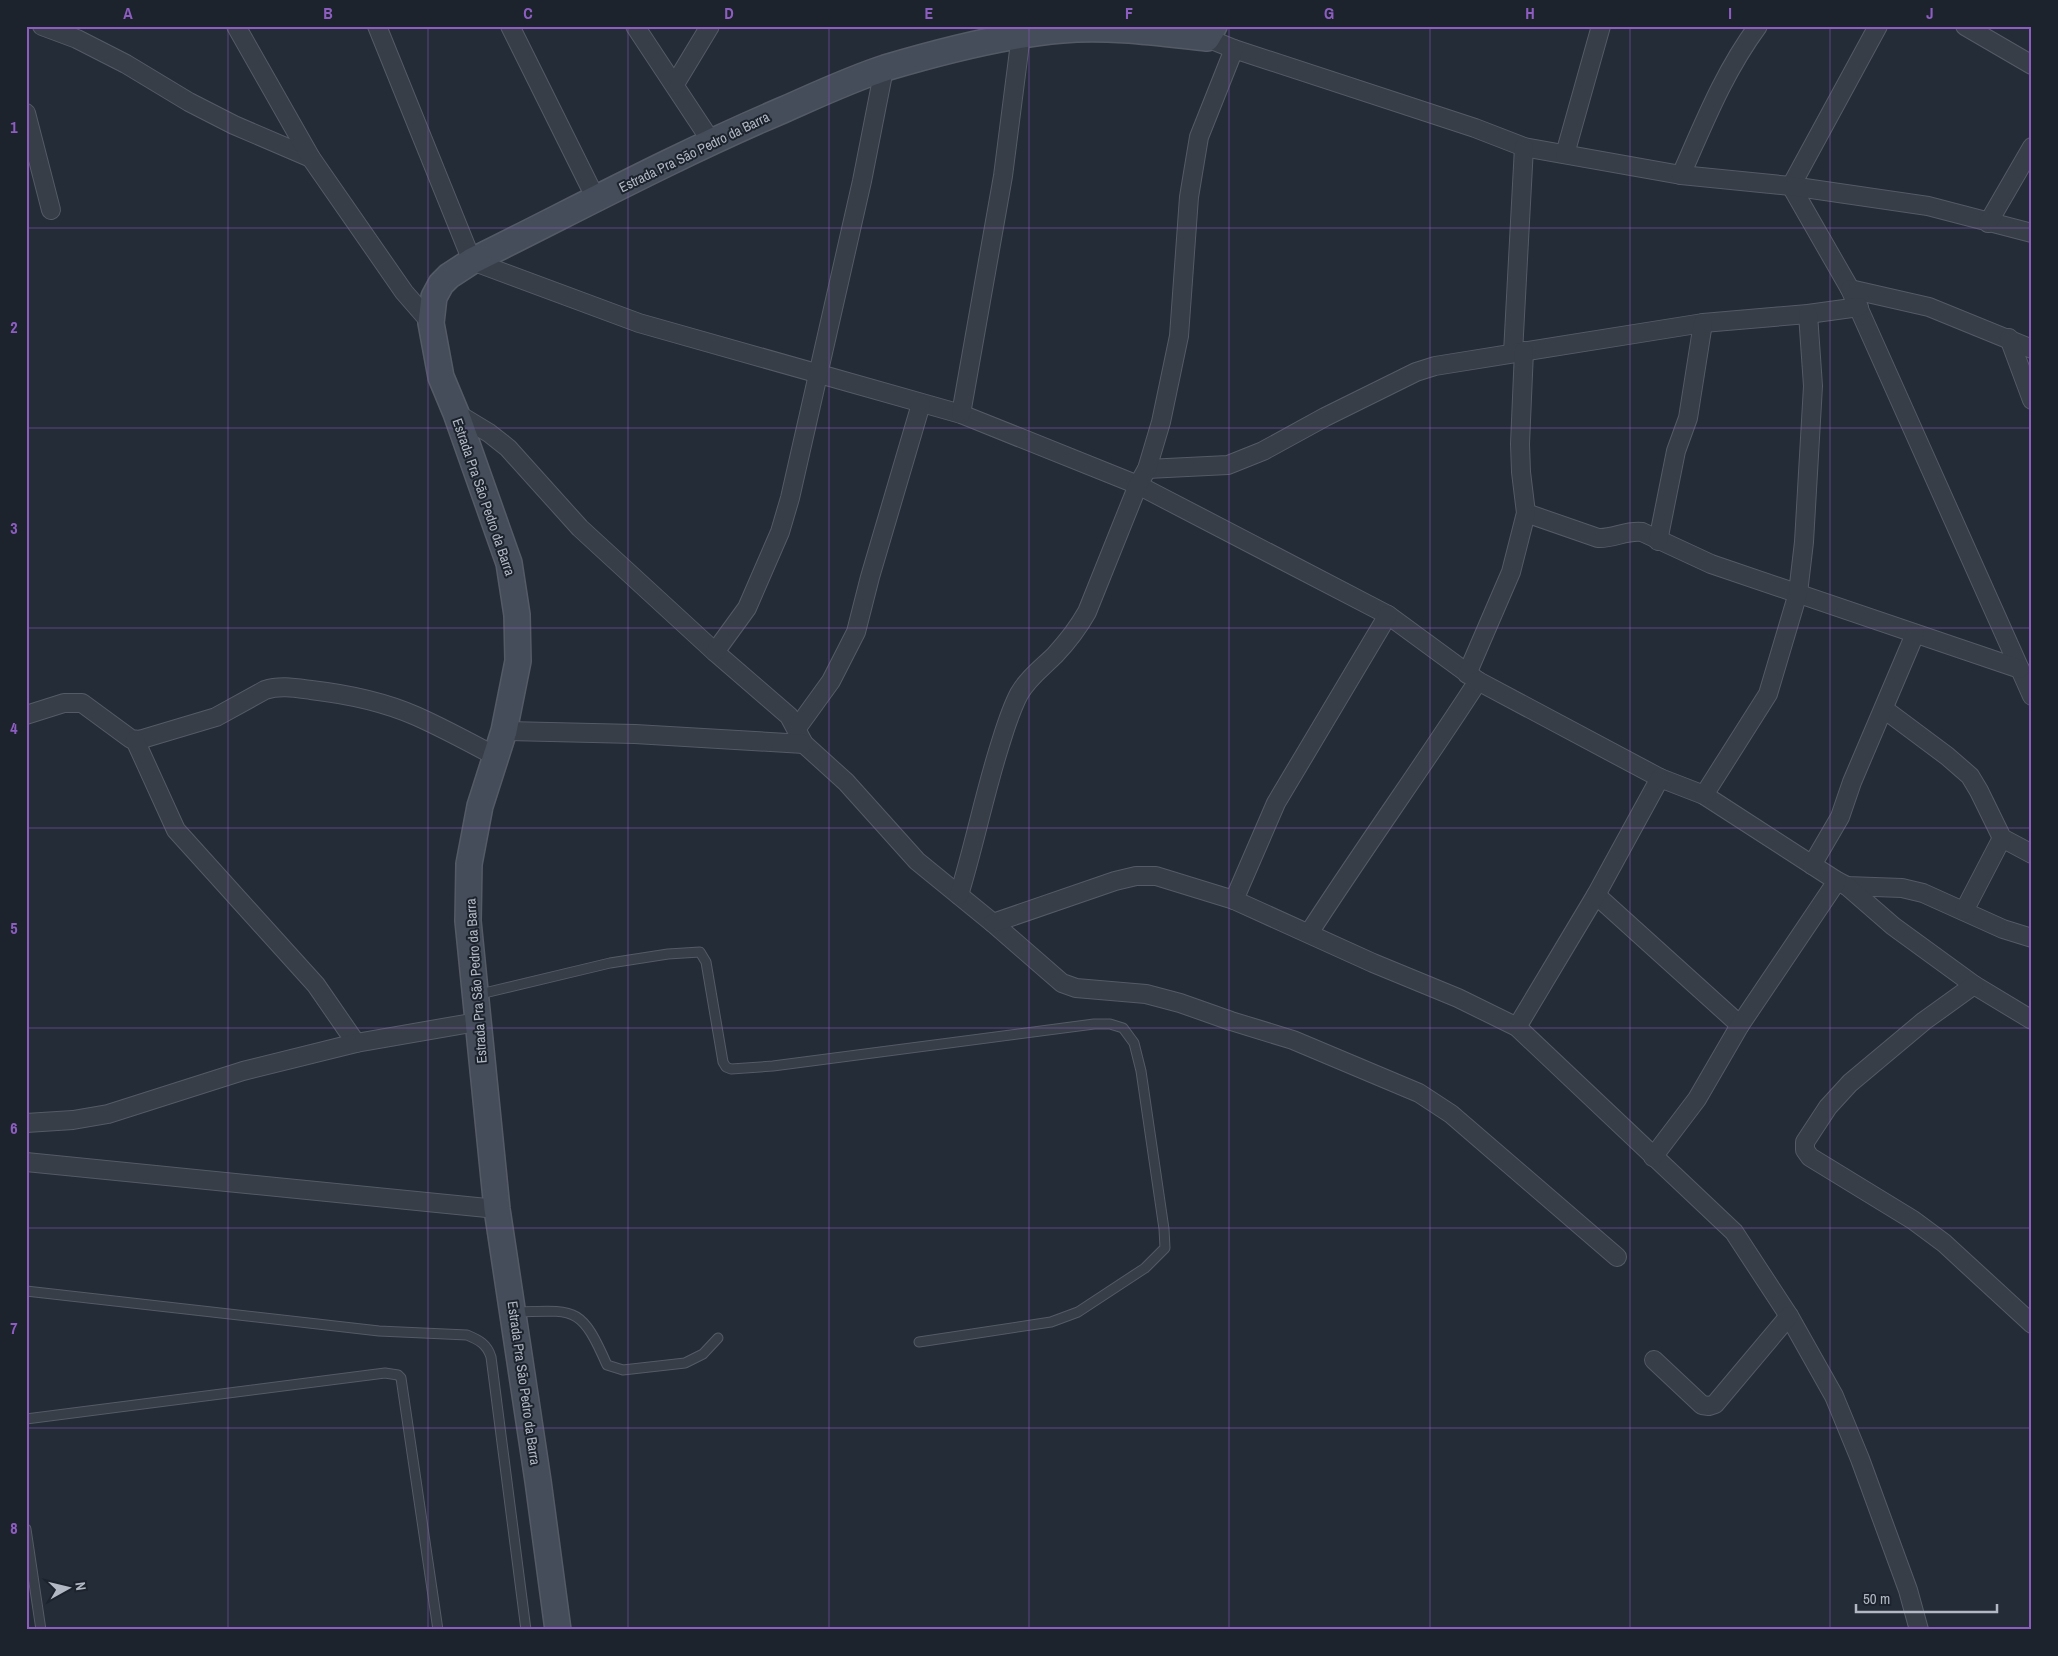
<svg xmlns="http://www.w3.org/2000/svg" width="2058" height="1656" font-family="'Archivo Narrow',sans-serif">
	<rect width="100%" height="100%" fill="#242c38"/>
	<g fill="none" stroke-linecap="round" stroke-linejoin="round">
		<g stroke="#555b66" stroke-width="11">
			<g id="lane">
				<polyline points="476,995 610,963 668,954 700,952 706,962 723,1062 726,1067 731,1069 773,1066 1094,1024 1110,1024 1123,1028 1134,1043 1141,1071 1164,1229 1165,1248 1145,1268 1078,1312 1051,1322 919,1342"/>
				<path d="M26,1291l353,40 88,4c12,5 20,9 24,22l35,273"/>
				<path d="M515,1312c61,-2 66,-6 92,53l16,5 62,-7 18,-9 15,-16"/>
				<polyline points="26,1419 385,1373 398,1375 401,1378 438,1630"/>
				<polyline points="26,1529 41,1630"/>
			</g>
		</g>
		<g stroke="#555b66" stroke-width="20">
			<g id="street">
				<polyline points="42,26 77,39 126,64 189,102 234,125 311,158"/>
				<polyline points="236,26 311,158 404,292 431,323"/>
				<polyline points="377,26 472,261 639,323 961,414 1138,485 1388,615 1478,681 1660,778 1704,795 1837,881 1847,886 1902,888 1923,893 2003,929 2032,938"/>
				<polyline points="510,26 596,199"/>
				<polyline points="635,26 711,141"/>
				<polyline points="1878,26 1791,186 1850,289 2032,696"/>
				<polyline points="1965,26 2032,65"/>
				<polyline points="1207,38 1234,49 1475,128 1524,147 1681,175 1791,186 1928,206 2032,233"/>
				<polyline points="675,84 710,26"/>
				<polyline points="26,113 51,210"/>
				<polyline points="1565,154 1601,26"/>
				<path d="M1681,175c23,-52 43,-103 77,-149"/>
				<polyline points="1988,223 2032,147"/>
				<polyline points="1850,289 1929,307 2032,349"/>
				<polyline points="2009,338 2032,400"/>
				<polyline points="1513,353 1524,147"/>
				<polyline points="456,413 489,433 508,448 580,528 715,652 789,716 804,744 846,782 917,861 993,923 1062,983 1076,988 1146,994 1180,1003 1231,1021 1293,1040 1419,1093 1451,1114 1617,1257"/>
				<polyline points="961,414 1003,176 1021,35"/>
				<polyline points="1147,469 1228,465 1263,451 1325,417 1416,372 1435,366 1703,323 1808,314 1859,307"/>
				<path d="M1526,513l72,25c15,1 28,-8 44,-6l69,32 309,105"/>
				<polyline points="1658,541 1676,451 1688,418 1703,323"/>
				<polyline points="715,652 747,608 780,532 790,498 862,181 884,69"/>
				<polyline points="1467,674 1511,572 1526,513 1521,472 1520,444 1524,351"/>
				<polyline points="1884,709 1947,756 1970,776 1979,791 2002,838 2032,854"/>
				<path d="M26,715l38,-12h18l49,36 8,1 77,-23 49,-27c15,-5 31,-2 46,0 35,4 73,12 105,26 27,12 53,26 79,40"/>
				<polyline points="797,728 831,681 856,632 870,577 921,404"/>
				<polyline points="504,731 635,734 804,744"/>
				<polyline points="135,740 176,830 316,985 356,1043"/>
				<polyline points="1704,795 1768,694 1798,593 1804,542 1813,386 1808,314"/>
				<polyline points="1812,865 1840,817 1852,782 1915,634"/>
				<polyline points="1847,886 1893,926 1974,985 2032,1020"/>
				<path d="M959,895c15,-49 25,-99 40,-147 6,-19 11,-37 20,-54 9,-16 24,-27 36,-39 13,-14 23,-27 32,-43l51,-127 9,-16 14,-47 18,-86 10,-139 10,-60 35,-88"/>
				<polyline points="1596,895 1740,1025"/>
				<polyline points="1234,900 1276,803 1388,615"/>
				<polyline points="1964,911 2002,838"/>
				<polyline points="993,923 1115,881 1136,876 1156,876 1234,900 1373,963 1458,998 1517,1027 1734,1232 1789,1316 1834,1396 1860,1459 1908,1590 1919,1630"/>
				<path d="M1309,933c55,-85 114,-167 169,-252"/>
				<polyline points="1974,985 1924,1021 1850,1083 1828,1107 1805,1142 1805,1150 1810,1157 1913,1220 1944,1243 2032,1324"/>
				<polyline points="1517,1027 1596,895 1660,778"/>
				<polyline points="26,1123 73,1120 108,1114 243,1071 356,1043 477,1022"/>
				<polyline points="1653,1157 1697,1099 1740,1025 1837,881"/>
				<polyline points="26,1162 497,1209"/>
				<polyline points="1654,1360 1702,1405 1709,1406 1715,1404 1789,1316"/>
			</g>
		</g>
		<g stroke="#555b66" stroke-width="28">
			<path id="secondary" d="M558,1630l-20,-149 -41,-272 -29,-288 1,-57 11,-58 24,-75 14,-70 -1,-46 -8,-52 -53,-150 -15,-36 -10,-54 3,-26 7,-13 8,-8 23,-15c103,-51 205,-106 311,-151 34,-15 68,-31 102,-42 57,-17 118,-33 177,-38 49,-4 97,3 145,8l7,-12"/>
		</g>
		<use href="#lane" stroke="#373e48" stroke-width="9"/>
		<use href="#street" stroke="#373e48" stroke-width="18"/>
		<use href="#secondary" stroke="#454d5b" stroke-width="25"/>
	</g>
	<path fill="none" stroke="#8e5dc1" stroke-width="1" stroke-opacity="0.55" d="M228,26v1604M428,26v1604M628,26v1604M829,26v1604M1029,26v1604M1229,26v1604M1430,26v1604M1630,26v1604M1830,26v1604M26,228h2006M26,428h2006M26,628h2006M26,828h2006M26,1028h2006M26,1228h2006M26,1428h2006"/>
	<g text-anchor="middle" stroke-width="4" stroke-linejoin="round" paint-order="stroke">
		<g font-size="14" fill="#b2b8c4" stroke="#1c232d">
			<text transform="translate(694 152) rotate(-26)" y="5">Estrada Pra São Pedro da Barra</text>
			<text transform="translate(484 497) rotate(71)" y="5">Estrada Pra São Pedro da Barra</text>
			<text transform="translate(476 981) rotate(-94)" y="5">Estrada Pra São Pedro da Barra</text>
			<text transform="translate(524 1383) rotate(82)" y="5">Estrada Pra São Pedro da Barra</text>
		</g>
	</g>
	<rect width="2058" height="1656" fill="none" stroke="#1c232d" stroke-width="55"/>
	<g transform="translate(68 1588) rotate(82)" stroke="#1c232d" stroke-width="4" paint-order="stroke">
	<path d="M0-4L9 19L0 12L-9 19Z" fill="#b2b8c4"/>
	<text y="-8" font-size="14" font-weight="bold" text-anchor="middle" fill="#b2b8c4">N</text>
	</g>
	<path d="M1856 1604v8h141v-8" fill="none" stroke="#b2b8c4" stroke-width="2.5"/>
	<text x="1863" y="1604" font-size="15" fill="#b2b8c4" stroke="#1c232d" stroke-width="4" paint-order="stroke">50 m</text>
	<rect x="28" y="28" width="2002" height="1600" fill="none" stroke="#8e5dc1" stroke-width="2"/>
	<g font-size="16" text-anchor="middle" font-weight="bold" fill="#8e5dc1">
		<text x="128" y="19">A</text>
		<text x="328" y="19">B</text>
		<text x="528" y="19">C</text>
		<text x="729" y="19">D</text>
		<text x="929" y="19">E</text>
		<text x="1129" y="19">F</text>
		<text x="1329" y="19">G</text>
		<text x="1530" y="19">H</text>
		<text x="1730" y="19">I</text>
		<text x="1930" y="19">J</text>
		<text x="14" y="133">1</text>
		<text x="14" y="333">2</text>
		<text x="14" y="534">3</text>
		<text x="14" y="734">4</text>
		<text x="14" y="934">5</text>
		<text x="14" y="1134">6</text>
		<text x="14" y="1334">7</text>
		<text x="14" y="1534">8</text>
	</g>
</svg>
